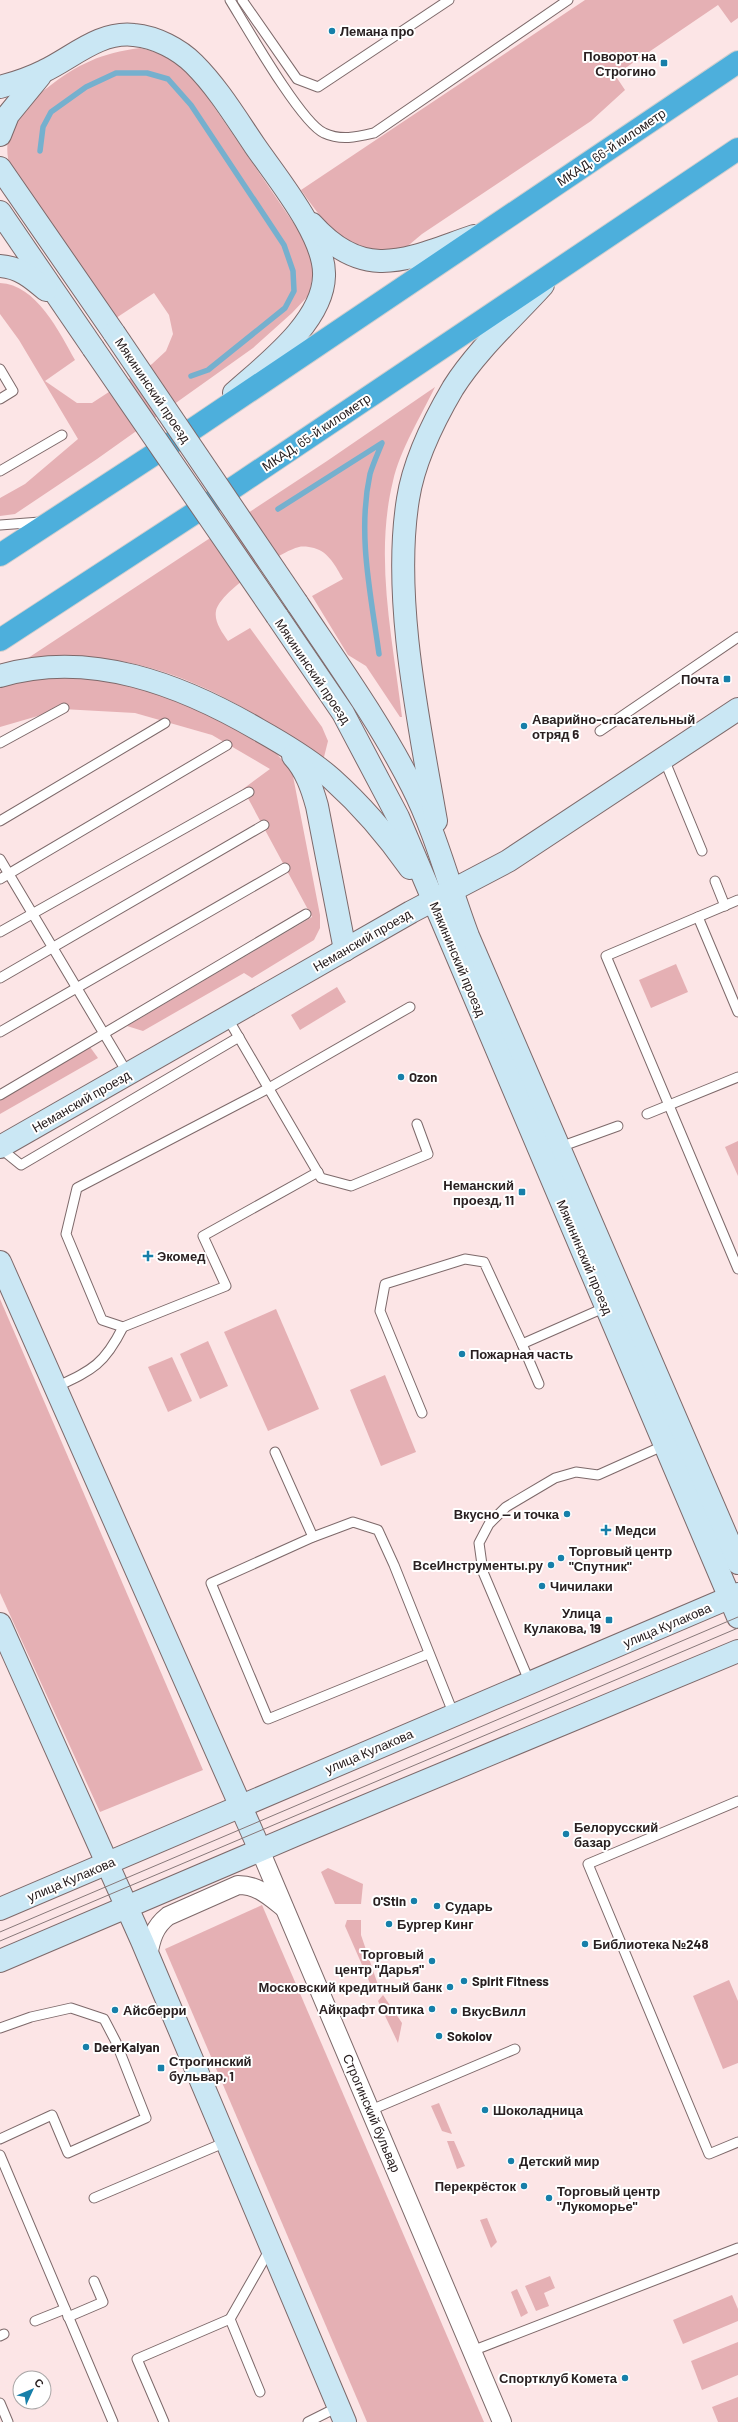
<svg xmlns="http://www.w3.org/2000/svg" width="738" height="2422" font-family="Barlow,sans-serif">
	<rect width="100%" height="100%" fill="#fce5e6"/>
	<g fill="#e5b0b4">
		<path d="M585,0h153v18l-7,5 -13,-18 -103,70 10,15 -34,31 -169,113 -19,16c-14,0 -33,2 -46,-4 -25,-11 -41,-35 -56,-56z"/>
		<path d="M140,48c25,6 37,13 55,31l104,152 11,24 3,19 -4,21 -17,18 -39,35 -156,111 -82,55 -15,2v-18l25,-14 53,-45 -59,-99 -19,-26v-31c36,1 60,50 75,77l-30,21 32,22h15l60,-39 14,-13 7,-17 -4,-19 -15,-22 -41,27c-24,-36 -49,-71 -73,-107 -10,-15 -30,-38 -32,-55 -5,-30 17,-54 39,-70 31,-24 54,-35 93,-40z"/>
		<path d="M435,387c-14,29 -35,63 -42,94 -19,77 0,159 9,236h-2l-34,-51 -18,-11 -36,-59 31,-17c-7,-12 -14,-27 -29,-31 -4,-1 -11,-2 -15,-1 -18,4 -80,45 -83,64 -2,11 6,21 12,30l22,-13 72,99 6,14 -5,20c-65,-49 -143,-96 -226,-103 -24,-2 -48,0 -72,2l302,-199z"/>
		<polygon points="83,676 169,695 220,718 274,751 292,771 320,915 320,928 314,940 252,978 244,973 143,1031 127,1026 312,917 243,789 270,769 212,735 135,713 62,709 0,727 0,688 30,678"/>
		<polygon points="676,964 688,992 651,1008 639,980"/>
		<polygon points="337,987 346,1002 300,1030 291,1015"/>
		<polygon points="90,1047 98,1058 0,1114 0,1100"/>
		<polygon points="738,1141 738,1176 725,1147"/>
		<polygon points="0,1299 203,1770 100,1812 0,1593"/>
		<polygon points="276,1309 319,1409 268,1431 224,1332"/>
		<polygon points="208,1341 228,1386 200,1399 180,1354"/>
		<polygon points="172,1357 192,1401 168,1412 148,1367"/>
		<polygon points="385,1375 416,1452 381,1466 350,1390"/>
		<polygon points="328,1868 363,1884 361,1904 335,1904 321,1872"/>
		<polygon points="262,1905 484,2422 367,2422 165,1949"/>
		<polygon points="347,1920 361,1920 361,1935 379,1988 373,1990 345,1926"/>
		<polygon points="729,1980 738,2001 738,2063 723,2069 693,1996"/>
		<polygon points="383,1995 402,2023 398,2043 378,2001"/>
		<polygon points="439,2103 452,2134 442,2131 431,2106"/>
		<polygon points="447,2141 454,2141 465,2166 457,2169"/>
		<polygon points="487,2218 497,2242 491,2248 480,2220"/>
		<polygon points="550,2276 555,2288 544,2293 549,2306 536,2311 525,2286"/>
		<polygon points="517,2289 528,2313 521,2317 511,2292"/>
		<polygon points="732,2295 738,2309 738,2321 683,2344 673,2320"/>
		<polygon points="738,2342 738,2375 702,2390 691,2361"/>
		<polygon points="738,2397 738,2422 718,2422 712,2407"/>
	</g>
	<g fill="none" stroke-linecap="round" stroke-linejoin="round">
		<g stroke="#75b0ce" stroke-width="5.5">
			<polyline points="40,151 43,127 51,112 86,87 116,73 147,73 168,79 191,105 284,245 293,271 294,291 285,308 208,370 191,376"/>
			<path d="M278,509l104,-66c-4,10 -9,21 -12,31 -13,60 1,121 9,180"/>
		</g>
		<g stroke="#7d696a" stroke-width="11">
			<g id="lane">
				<path d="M230,0c16,26 71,123 94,133 17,8 33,4 50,0l194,-133"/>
				<polyline points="242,0 297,79 318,87 449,0"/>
				<polyline points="0,369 13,391 0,399"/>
				<polyline points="0,471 62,435"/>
				<polyline points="0,525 40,522"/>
				<polyline points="600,731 738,637"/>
				<polyline points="0,743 64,708"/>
				<polyline points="664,759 702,851"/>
				<polyline points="0,821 165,723"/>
				<polyline points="0,859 128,1074"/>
				<polyline points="0,879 227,745"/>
				<polyline points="715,881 725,906"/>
				<polyline points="738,900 606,956 738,1269"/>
				<polyline points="698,917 738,1012"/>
				<polyline points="0,932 249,792"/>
				<polyline points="0,978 264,825"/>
				<polyline points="227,1017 321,1178 351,1186 428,1154 417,1124"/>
				<polyline points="0,1032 285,868"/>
				<polyline points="0,1095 306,914"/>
				<polyline points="647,1114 738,1077"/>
				<polyline points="560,1147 618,1126"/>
				<polyline points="0,1148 21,1165 239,1037"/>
				<polyline points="318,1172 203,1236 226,1286 123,1327 102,1320 66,1234 77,1188 269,1088 410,1007"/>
				<polyline points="522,1344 539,1384"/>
				<path d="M56,1387c36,-17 48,-22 67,-60"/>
				<polyline points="422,1413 380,1311 385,1284 465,1259 484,1262 522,1344 606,1307"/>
				<polyline points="275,1452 313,1537"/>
				<polyline points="428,1654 268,1719 211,1583 313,1537 353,1522 378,1530 394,1565 454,1715"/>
				<polyline points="530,1683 483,1572 479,1543 489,1524 506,1507 555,1478 576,1472 598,1475 665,1445"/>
				<polyline points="738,1801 588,1864 709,2154 738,2142"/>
				<polyline points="0,2028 31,2017 71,2008 104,2019 116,2042 146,2118 68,2153 52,2115 0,2139"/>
				<polyline points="371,2110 515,2049"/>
				<polyline points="0,2155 113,2422"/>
				<polyline points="94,2198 226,2142"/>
				<polyline points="68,2317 103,2302 94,2281"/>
				<polyline points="35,2321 65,2309"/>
				<polyline points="0,2336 4,2334"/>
				<polyline points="472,2351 738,2248"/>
				<polyline points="260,2392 230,2319 270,2249"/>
				<polyline points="0,2403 8,2422"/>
				<polyline points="164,2422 137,2359 230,2319"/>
				<polyline points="308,2422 338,2407"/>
			</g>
		</g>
		<g stroke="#7d696a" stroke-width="20">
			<g id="street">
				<polyline points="260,1850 502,2422"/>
				<path d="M148,1956c3,-17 6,-29 20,-40l70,-31c20,0 31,11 46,23"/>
			</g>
		</g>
		<g stroke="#7d696a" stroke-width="24">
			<g id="secondary">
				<path d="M0,87c15,-4 30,-9 44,-16 28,-13 55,-40 90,-36 22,2 45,14 60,29 24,24 42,54 61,82 22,32 71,91 69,130 -1,46 -59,89 -90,117"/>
				<polyline points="0,135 8,115 40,76"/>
				<polyline points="0,168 114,333"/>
				<polyline points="0,212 93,348"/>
				<path d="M312,224c54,60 97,34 162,12"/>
				<path d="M0,266c19,1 32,12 46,24"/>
				<path d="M297,603c40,60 82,118 115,183 24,47 37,100 56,150l270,627"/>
				<polyline points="277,616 343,713 398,817 738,1617"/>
				<path d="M0,676c90,-27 182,9 259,54 25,14 52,30 73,49 30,27 55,56 78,89"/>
				<path d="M293,756c13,14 19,32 24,50l28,144"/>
				<path d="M436,821c-17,-98 -44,-223 -28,-322 6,-39 25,-77 45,-111 24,-38 60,-70 90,-103"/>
				<polyline points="0,1147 411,912 508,861 738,709"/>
				<polyline points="0,1262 260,1850"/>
				<polyline points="0,1624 142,1941 345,2422"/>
				<polyline points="0,1909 738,1594"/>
				<polyline points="0,1961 298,1834 738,1651"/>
			</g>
		</g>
		<g stroke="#d0cece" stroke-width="24">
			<g id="highway">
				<polyline points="0,555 196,427 738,62"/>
				<polyline points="0,640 236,486 738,149"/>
			</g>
		</g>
		<use href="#lane" stroke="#fff" stroke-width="9"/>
		<use href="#street" stroke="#fff" stroke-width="18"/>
		<use href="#secondary" stroke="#cae7f4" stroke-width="22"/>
		<use href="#highway" stroke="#4dafdc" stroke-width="22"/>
		<g stroke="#877879" stroke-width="1">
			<polyline points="0,1932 738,1617"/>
			<polyline points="0,1941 738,1628"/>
		</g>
		<g stroke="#7d696a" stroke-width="24" stroke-linecap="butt">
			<g id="secondary-bridge">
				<polyline points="114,333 297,603"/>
				<polyline points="93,348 277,616"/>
			</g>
		</g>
		<use href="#secondary-bridge" stroke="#cae7f4" stroke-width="22"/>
	</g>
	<g fill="#167fa9" stroke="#fff" stroke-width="1.5">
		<circle cx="332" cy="31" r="4"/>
		<rect x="660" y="59" width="8" height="8" rx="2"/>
		<rect x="723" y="675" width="8" height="8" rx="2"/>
		<circle cx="524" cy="726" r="4"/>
		<circle cx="401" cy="1077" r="4"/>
		<rect x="518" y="1188" width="8" height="8" rx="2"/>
		<path d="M146 1250h4v4h4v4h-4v4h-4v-4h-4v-4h4z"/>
		<circle cx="462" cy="1354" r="4"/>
		<circle cx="567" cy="1514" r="4"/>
		<path d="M604 1524h4v4h4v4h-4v4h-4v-4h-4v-4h4z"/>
		<circle cx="561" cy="1558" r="4"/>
		<circle cx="551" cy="1565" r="4"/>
		<circle cx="542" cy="1586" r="4"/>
		<rect x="605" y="1616" width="8" height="8" rx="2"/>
		<circle cx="566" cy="1834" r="4"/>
		<circle cx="414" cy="1901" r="4"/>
		<circle cx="437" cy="1906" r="4"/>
		<circle cx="389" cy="1924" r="4"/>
		<circle cx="585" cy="1944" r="4"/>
		<circle cx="432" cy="1961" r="4"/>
		<circle cx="464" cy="1981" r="4"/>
		<circle cx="450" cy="1987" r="4"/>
		<circle cx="432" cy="2009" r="4"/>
		<circle cx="115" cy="2010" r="4"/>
		<circle cx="454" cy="2011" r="4"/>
		<circle cx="439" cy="2036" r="4"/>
		<circle cx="86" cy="2047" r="4"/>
		<rect x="157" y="2064" width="8" height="8" rx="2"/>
		<circle cx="485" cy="2110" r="4"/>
		<circle cx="511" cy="2161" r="4"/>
		<circle cx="524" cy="2186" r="4"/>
		<circle cx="549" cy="2198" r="4"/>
		<circle cx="625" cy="2378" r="4"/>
	</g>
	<g text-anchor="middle" stroke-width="4" stroke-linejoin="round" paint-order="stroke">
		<g font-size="13" font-weight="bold" fill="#292021" stroke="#fff" text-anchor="start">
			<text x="340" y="36">Лемана про</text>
			<text x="656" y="61" text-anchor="end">Поворот на<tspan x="656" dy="15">Строгино</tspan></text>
			<text x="719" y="684" text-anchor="end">Почта</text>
			<text x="532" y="724">Аварийно-спасательный<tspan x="532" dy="15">отряд 6</tspan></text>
			<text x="409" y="1082">Ozon</text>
			<text x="514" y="1190" text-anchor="end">Неманский<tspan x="514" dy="15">проезд, 11</tspan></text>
			<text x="157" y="1261">Экомед</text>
			<text x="470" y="1359">Пожарная часть</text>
			<text x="559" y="1519" text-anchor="end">Вкусно — и точка</text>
			<text x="615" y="1535">Медси</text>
			<text x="569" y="1556">Торговый центр<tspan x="569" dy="15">"Спутник"</tspan></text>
			<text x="543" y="1570" text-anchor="end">ВсеИнструменты.ру</text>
			<text x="550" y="1591">Чичилаки</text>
			<text x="601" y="1618" text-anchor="end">Улица<tspan x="601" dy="15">Кулакова, 19</tspan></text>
			<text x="574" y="1832">Белорусский<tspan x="574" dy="15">базар</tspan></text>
			<text x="406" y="1906" text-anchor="end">O'Stin</text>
			<text x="445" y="1911">Сударь</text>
			<text x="397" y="1929">Бургер Кинг</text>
			<text x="593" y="1949">Библиотека №248</text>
			<text x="424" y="1959" text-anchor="end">Торговый<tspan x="424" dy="15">центр "Дарья"</tspan></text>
			<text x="472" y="1986">Spirit Fitness</text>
			<text x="442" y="1992" text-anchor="end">Московский кредитный банк</text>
			<text x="424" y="2014" text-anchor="end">Айкрафт Оптика</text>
			<text x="123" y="2015">Айсберри</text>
			<text x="462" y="2016">ВкусВилл</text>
			<text x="447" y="2041">Sokolov</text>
			<text x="94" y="2052">DeerKalyan</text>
			<text x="169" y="2066">Строгинский<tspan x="169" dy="15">бульвар, 1</tspan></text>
			<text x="493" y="2115">Шоколадница</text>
			<text x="519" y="2166">Детский мир</text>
			<text x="516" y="2191" text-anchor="end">Перекрёсток</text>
			<text x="557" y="2196">Торговый центр<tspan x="557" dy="15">"Лукоморье"</tspan></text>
			<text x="617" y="2383" text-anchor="end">Спортклуб Комета</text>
		</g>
		<g font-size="13" fill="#292021" stroke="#fff">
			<text transform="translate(611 147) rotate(-34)" y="5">МКАД, 66-й километр</text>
			<text transform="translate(153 390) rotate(56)" y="5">Мякининский проезд</text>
			<text transform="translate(316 432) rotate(-34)" y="5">МКАД, 65-й километр</text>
			<text transform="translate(313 671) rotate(56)" y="5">Мякининский проезд</text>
			<text transform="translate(362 940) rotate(-30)" y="5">Неманский проезд</text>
			<text transform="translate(458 959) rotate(67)" y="5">Мякининский проезд</text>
			<text transform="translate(81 1101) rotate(-30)" y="5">Неманский проезд</text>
			<text transform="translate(585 1257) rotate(67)" y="5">Мякининский проезд</text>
			<text transform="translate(667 1625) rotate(-23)" y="5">улица Кулакова</text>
			<text transform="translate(369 1751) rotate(-23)" y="5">улица Кулакова</text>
			<text transform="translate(71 1879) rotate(-23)" y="5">улица Кулакова</text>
			<text transform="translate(372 2113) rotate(67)" y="5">Строгинский бульвар</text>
		</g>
	</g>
	<g transform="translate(32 2390) rotate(46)"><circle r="19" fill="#ffffff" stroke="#a9a6a6"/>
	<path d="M0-3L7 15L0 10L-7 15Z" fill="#167fa9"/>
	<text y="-6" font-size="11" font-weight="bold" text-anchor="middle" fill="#292021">С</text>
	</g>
</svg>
